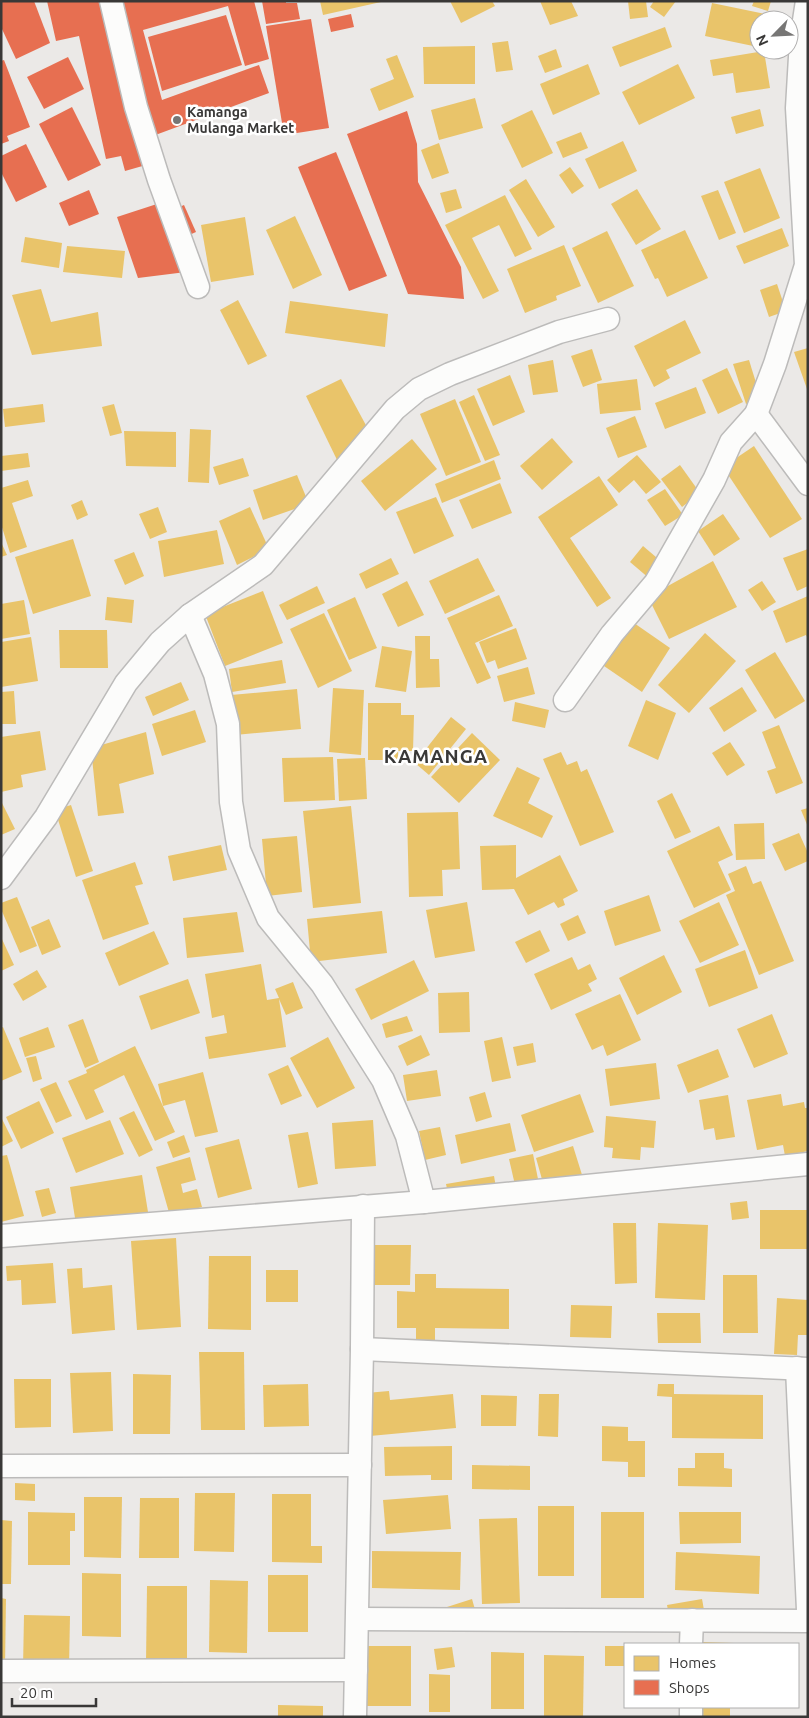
<svg xmlns="http://www.w3.org/2000/svg" width="809" height="1718" font-family="Ubuntu,sans-serif">
	<rect width="100%" height="100%" fill="#ebe9e7"/>
	<g fill="#e9c46a">
		<polygon points="320,1 381,1 381,2 323,15"/>
		<polygon points="450,1 492,1 495,6 461,23"/>
		<polygon points="540,1 571,1 578,16 550,25"/>
		<polygon points="628,1 646,1 648,17 630,19"/>
		<polygon points="654,1 676,1 664,17 650,7"/>
		<polygon points="754,1 771,1 768,11 752,6"/>
		<polygon points="712,3 765,14 764,20 759,20 758,47 705,36"/>
		<polygon points="665,27 672,47 620,67 612,47"/>
		<polygon points="508,41 513,70 496,72 492,43"/>
		<polygon points="475,46 475,84 424,84 423,47"/>
		<polygon points="556,49 562,67 545,73 538,56"/>
		<polygon points="764,51 770,88 736,93 733,73 713,76 710,60"/>
		<polygon points="397,55 414,97 379,111 370,89 394,79 386,59"/>
		<polygon points="588,64 600,94 553,115 540,84"/>
		<polygon points="678,64 695,98 639,125 622,92"/>
		<polygon points="475,98 483,128 439,140 431,110"/>
		<polygon points="760,109 764,126 736,134 731,117"/>
		<polygon points="532,110 553,153 522,168 501,125"/>
		<polygon points="581,132 588,148 563,158 556,142"/>
		<polygon points="623,141 637,171 599,189 585,159"/>
		<polygon points="439,143 449,173 432,179 421,150"/>
		<polygon points="570,167 584,186 572,194 559,175"/>
		<polygon points="760,168 780,218 744,233 724,182"/>
		<polygon points="526,179 555,227 538,237 509,190"/>
		<polygon points="456,189 462,208 446,213 440,193"/>
		<polygon points="637,189 661,229 636,245 611,204"/>
		<polygon points="718,190 736,233 719,240 701,196"/>
		<polygon points="505,195 532,249 515,257 499,225 472,238 499,291 483,299 445,225"/>
		<polygon points="295,216 322,275 293,289 266,230"/>
		<polygon points="245,217 254,275 211,282 201,225"/>
		<polygon points="782,228 789,246 744,264 736,246"/>
		<polygon points="685,230 708,278 667,297 658,278 655,279 641,250"/>
		<polygon points="607,231 634,286 598,303 572,248"/>
		<polygon points="25,237 62,243 59,268 21,262"/>
		<polygon points="564,245 581,286 556,296 557,300 525,313 507,269"/>
		<polygon points="67,246 125,251 122,278 63,272"/>
		<polygon points="777,284 786,311 769,317 760,290"/>
		<polygon points="41,289 51,322 98,312 102,346 32,355 12,295"/>
		<polygon points="238,300 267,356 248,365 220,310"/>
		<polygon points="290,301 388,314 385,347 285,333"/>
		<polygon points="685,320 701,353 666,370 670,378 654,387 634,346"/>
		<polygon points="808,348 808,389 807,389 794,352"/>
		<polygon points="592,349 602,380 583,387 571,356"/>
		<polygon points="553,360 558,392 533,395 528,365"/>
		<polygon points="749,360 761,399 746,404 733,364"/>
		<polygon points="727,368 743,402 718,414 702,380"/>
		<polygon points="510,375 525,412 493,426 477,389"/>
		<polygon points="341,379 368,429 339,464 306,396"/>
		<polygon points="637,379 641,410 600,414 597,384"/>
		<polygon points="696,387 706,413 665,429 655,403"/>
		<polygon points="474,395 500,455 485,461 459,402"/>
		<polygon points="455,399 481,462 446,476 420,414"/>
		<polygon points="43,404 45,422 5,427 3,409"/>
		<polygon points="114,404 122,433 110,436 102,407"/>
		<polygon points="635,416 647,447 618,458 606,428"/>
		<polygon points="190,429 211,430 209,483 188,482"/>
		<polygon points="124,431 176,432 176,467 126,466"/>
		<polygon points="552,438 573,462 542,490 520,466"/>
		<polygon points="412,439 437,469 385,511 361,481"/>
		<polygon points="754,446 802,519 770,538 723,467"/>
		<polygon points="28,453 30,467 1,471 1,456"/>
		<polygon points="637,455 661,482 646,494 634,480 619,493 607,480"/>
		<polygon points="243,458 249,476 219,485 213,467"/>
		<polygon points="494,460 501,479 442,503 435,484"/>
		<polygon points="680,465 700,493 682,507 661,479"/>
		<polygon points="297,475 309,504 263,520 253,490"/>
		<polygon points="599,476 618,505 570,538 611,598 597,607 538,517"/>
		<polygon points="28,480 33,496 12,503 27,547 10,553 1,524 1,488"/>
		<polygon points="500,483 512,513 472,529 459,500"/>
		<polygon points="665,489 683,515 665,526 647,500"/>
		<polygon points="436,497 454,536 414,554 396,512"/>
		<polygon points="82,500 88,515 77,520 71,505"/>
		<polygon points="158,507 167,532 150,539 139,514"/>
		<polygon points="250,507 269,549 237,565 219,521"/>
		<polygon points="723,514 740,539 714,556 698,531"/>
		<polygon points="217,530 224,564 164,577 158,541"/>
		<polygon points="73,539 91,596 33,614 15,557"/>
		<polygon points="1,542 7,555 1,557"/>
		<polygon points="643,546 663,563 650,579 630,562"/>
		<polygon points="808,549 808,586 797,591 783,558"/>
		<polygon points="134,552 144,576 125,585 114,560"/>
		<polygon points="391,558 399,574 366,589 359,574"/>
		<polygon points="478,558 495,591 445,614 429,581"/>
		<polygon points="713,561 737,607 669,639 648,597"/>
		<polygon points="407,581 424,615 398,627 382,594"/>
		<polygon points="762,581 776,602 762,611 748,590"/>
		<polygon points="317,586 325,603 287,620 279,605"/>
		<polygon points="263,591 283,643 225,666 205,614"/>
		<polygon points="499,595 513,626 475,643 491,678 477,684 447,618"/>
		<polygon points="808,596 808,639 806,635 786,643 773,611"/>
		<polygon points="107,597 134,600 132,623 105,620"/>
		<polygon points="355,597 377,648 349,660 327,610"/>
		<polygon points="24,600 30,634 1,639 1,604"/>
		<polygon points="324,613 352,671 318,688 290,629"/>
		<polygon points="634,623 670,648 642,692 604,666"/>
		<polygon points="516,628 527,659 498,669 495,660 487,663 479,642"/>
		<polygon points="59,630 107,630 108,668 60,668"/>
		<polygon points="705,633 736,661 689,713 658,685"/>
		<polygon points="415,636 430,636 430,659 439,659 440,687 416,688"/>
		<polygon points="31,637 38,681 1,687 1,642"/>
		<polygon points="382,646 412,651 406,692 375,687"/>
		<polygon points="775,652 805,701 775,719 745,670"/>
		<polygon points="282,660 286,683 232,692 229,669"/>
		<polygon points="528,667 535,694 504,702 497,676"/>
		<polygon points="181,682 189,700 153,716 145,697"/>
		<polygon points="742,687 757,711 724,732 709,708"/>
		<polygon points="333,688 364,690 361,755 329,752"/>
		<polygon points="297,689 301,729 235,735 231,695"/>
		<polygon points="14,691 16,724 1,724 1,692"/>
		<polygon points="646,700 676,713 658,760 628,746"/>
		<polygon points="515,702 549,710 545,728 512,721"/>
		<polygon points="368,703 401,703 401,715 414,715 413,751 398,751 398,760 368,760"/>
		<polygon points="195,710 206,742 162,756 152,724"/>
		<polygon points="451,717 466,729 429,775 415,763"/>
		<polygon points="779,725 803,783 776,794 767,771 776,768 762,732"/>
		<polygon points="40,731 46,770 21,775 23,787 1,792 1,737"/>
		<polygon points="146,732 154,774 119,784 124,813 98,816 91,748"/>
		<polygon points="472,733 500,760 459,803 431,777"/>
		<polygon points="730,742 745,765 727,776 712,753"/>
		<polygon points="561,752 567,765 577,761 581,772 587,769 614,832 580,846 543,759"/>
		<polygon points="333,757 335,800 284,802 282,758"/>
		<polygon points="365,758 367,799 339,801 337,759"/>
		<polygon points="517,767 540,778 528,803 553,816 542,838 493,816"/>
		<polygon points="672,793 691,832 675,839 657,801"/>
		<polygon points="1,801 15,829 1,835"/>
		<polygon points="71,805 93,871 76,877 55,810"/>
		<polygon points="351,806 361,903 313,908 303,811"/>
		<polygon points="808,808 808,827 801,810"/>
		<polygon points="458,812 460,869 442,870 443,896 409,897 407,813"/>
		<polygon points="764,823 765,859 736,860 734,824"/>
		<polygon points="719,826 733,855 718,862 731,890 694,908 667,851"/>
		<polygon points="799,833 808,853 808,861 785,871 772,844"/>
		<polygon points="297,836 302,892 267,896 262,839"/>
		<polygon points="221,845 227,870 173,881 168,856"/>
		<polygon points="516,845 516,878 560,855 578,891 563,899 565,905 558,908 554,902 528,915 514,889 482,890 480,846"/>
		<polygon points="135,862 143,884 135,886 149,924 103,940 82,880"/>
		<polygon points="746,866 753,884 761,881 794,961 759,975 726,895 735,891 728,874"/>
		<polygon points="649,895 661,931 615,946 604,911"/>
		<polygon points="17,897 37,946 20,953 1,909 1,903"/>
		<polygon points="467,902 475,951 435,958 426,910"/>
		<polygon points="719,902 739,945 700,963 679,921"/>
		<polygon points="382,911 387,953 311,962 307,919"/>
		<polygon points="237,912 244,952 187,958 183,918"/>
		<polygon points="578,915 586,933 568,941 560,924"/>
		<polygon points="49,919 61,947 42,955 31,927"/>
		<polygon points="540,930 550,951 526,963 515,942"/>
		<polygon points="154,931 169,964 119,986 105,953"/>
		<polygon points="1,937 14,965 1,971"/>
		<polygon points="745,950 758,988 709,1007 695,969"/>
		<polygon points="664,955 682,992 637,1015 619,978"/>
		<polygon points="572,957 578,970 590,964 597,979 588,984 592,991 551,1010 534,974"/>
		<polygon points="414,960 429,991 371,1020 355,989"/>
		<polygon points="261,964 267,1000 279,998 275,989 293,982 303,1008 286,1015 279,999 286,1047 209,1059 205,1037 227,1033 224,1015 212,1018 205,974"/>
		<polygon points="37,970 47,987 23,1001 13,984"/>
		<polygon points="188,979 200,1013 151,1030 139,996"/>
		<polygon points="469,992 470,1032 439,1033 438,993"/>
		<polygon points="620,994 641,1040 607,1056 603,1045 592,1050 575,1014"/>
		<polygon points="772,1014 788,1054 754,1068 737,1029"/>
		<polygon points="407,1016 413,1031 386,1038 382,1024"/>
		<polygon points="83,1019 99,1062 85,1068 68,1025"/>
		<polygon points="3,1027 22,1072 1,1081 1,1028"/>
		<polygon points="48,1027 55,1047 25,1057 19,1038"/>
		<polygon points="421,1035 430,1055 407,1066 398,1046"/>
		<polygon points="328,1037 355,1088 317,1108 290,1058"/>
		<polygon points="502,1037 511,1078 492,1082 484,1041"/>
		<polygon points="533,1043 536,1062 517,1066 513,1047"/>
		<polygon points="135,1046 175,1132 155,1141 124,1075 94,1090 104,1112 86,1120 68,1081 87,1073 86,1070"/>
		<polygon points="718,1049 729,1077 688,1093 677,1065"/>
		<polygon points="36,1056 42,1079 33,1082 26,1058"/>
		<polygon points="656,1063 660,1099 610,1106 605,1069"/>
		<polygon points="288,1065 302,1096 281,1105 268,1074"/>
		<polygon points="437,1070 441,1096 407,1101 403,1075"/>
		<polygon points="203,1072 218,1132 195,1137 185,1100 163,1106 158,1084"/>
		<polygon points="56,1082 72,1116 56,1123 40,1089"/>
		<polygon points="485,1092 492,1117 476,1122 469,1097"/>
		<polygon points="580,1094 594,1132 534,1152 521,1115"/>
		<polygon points="781,1094 783,1106 804,1102 805,1108 808,1108 808,1151 785,1156 783,1145 757,1150 747,1100"/>
		<polygon points="728,1095 735,1137 716,1140 714,1128 704,1130 699,1100"/>
		<polygon points="39,1101 54,1133 21,1149 6,1117"/>
		<polygon points="134,1111 153,1150 139,1157 119,1118"/>
		<polygon points="606,1116 656,1121 654,1148 641,1147 640,1160 612,1158 613,1148 604,1147"/>
		<polygon points="1,1117 13,1141 1,1147"/>
		<polygon points="110,1120 124,1154 76,1173 62,1138"/>
		<polygon points="373,1120 376,1166 335,1169 332,1123"/>
		<polygon points="510,1123 516,1151 461,1164 455,1135"/>
		<polygon points="440,1127 446,1155 425,1160 419,1131"/>
		<polygon points="308,1132 318,1184 298,1188 288,1135"/>
		<polygon points="184,1135 190,1152 173,1158 167,1142"/>
		<polygon points="239,1139 252,1189 218,1198 205,1148"/>
		<polygon points="573,1146 583,1178 545,1190 536,1158"/>
		<polygon points="533,1154 541,1194 518,1198 509,1159"/>
		<polygon points="7,1155 24,1216 1,1222 1,1156"/>
		<polygon points="190,1157 196,1180 181,1184 183,1193 197,1189 202,1207 170,1216 156,1167"/>
		<polygon points="142,1175 148,1212 76,1224 70,1187"/>
		<polygon points="494,1176 498,1199 451,1207 446,1184"/>
		<polygon points="49,1188 56,1213 42,1217 35,1191"/>
		<polygon points="747,1201 749,1218 732,1220 730,1203"/>
		<rect x="760" y="1210" width="48" height="39"/>
		<polygon points="613,1223 636,1223 637,1283 615,1284"/>
		<polygon points="658,1223 708,1225 705,1300 655,1298"/>
		<polygon points="176,1238 181,1327 137,1330 131,1241"/>
		<polygon points="373,1245 411,1245 410,1285 372,1285"/>
		<polygon points="209,1256 251,1256 251,1330 208,1329"/>
		<polygon points="53,1263 56,1303 22,1305 21,1280 7,1281 6,1266"/>
		<polygon points="82,1268 83,1288 112,1285 115,1330 72,1334 67,1269"/>
		<rect x="266" y="1270" width="32" height="32"/>
		<polygon points="415,1274 436,1274 436,1288 509,1289 509,1329 435,1328 435,1342 416,1342 416,1328 397,1328 397,1291 415,1292"/>
		<polygon points="723,1275 757,1275 758,1333 723,1333"/>
		<polygon points="777,1298 808,1300 808,1335 798,1335 797,1355 774,1354"/>
		<polygon points="571,1305 612,1306 611,1338 570,1337"/>
		<polygon points="657,1313 700,1313 701,1343 658,1343"/>
		<polygon points="199,1352 244,1352 245,1430 201,1430"/>
		<polygon points="111,1372 113,1431 73,1433 70,1373"/>
		<polygon points="133,1374 171,1375 170,1434 133,1434"/>
		<polygon points="14,1379 51,1379 51,1427 15,1428"/>
		<polygon points="308,1384 309,1426 264,1427 263,1385"/>
		<polygon points="658,1384 674,1384 674,1394 763,1395 763,1439 672,1438 672,1397 657,1396"/>
		<polygon points="389,1391 390,1400 453,1394 456,1428 370,1436 366,1393"/>
		<polygon points="539,1394 559,1394 558,1437 538,1436"/>
		<polygon points="481,1395 517,1396 516,1426 481,1426"/>
		<polygon points="602,1426 628,1427 628,1441 645,1441 645,1477 628,1477 628,1462 602,1461"/>
		<polygon points="452,1446 452,1480 431,1480 431,1475 385,1476 384,1447"/>
		<polygon points="695,1453 724,1453 724,1468 732,1469 732,1487 678,1486 678,1468 695,1468"/>
		<polygon points="472,1465 530,1466 530,1490 472,1489"/>
		<polygon points="15,1483 35,1484 35,1501 15,1500"/>
		<polygon points="195,1493 235,1493 234,1552 194,1551"/>
		<polygon points="272,1494 311,1494 311,1546 322,1546 322,1563 272,1562"/>
		<polygon points="448,1495 451,1529 386,1534 383,1500"/>
		<polygon points="84,1497 122,1497 121,1558 84,1557"/>
		<polygon points="140,1498 179,1498 179,1558 139,1558"/>
		<rect x="538" y="1506" width="36" height="70"/>
		<polygon points="28,1512 75,1513 75,1531 70,1531 70,1565 28,1565"/>
		<rect x="601" y="1512" width="43" height="86"/>
		<polygon points="679,1512 741,1512 741,1543 680,1544"/>
		<polygon points="517,1518 520,1603 482,1604 479,1519"/>
		<polygon points="1,1520 12,1521 11,1584 1,1584"/>
		<polygon points="372,1551 461,1552 460,1590 372,1588"/>
		<polygon points="676,1552 760,1556 759,1594 675,1590"/>
		<polygon points="82,1573 121,1574 121,1637 82,1636"/>
		<rect x="268" y="1575" width="40" height="57"/>
		<polygon points="210,1580 248,1581 247,1653 209,1652"/>
		<polygon points="147,1586 187,1586 187,1664 146,1663"/>
		<polygon points="1,1598 6,1599 5,1667 1,1667"/>
		<polygon points="472,1599 478,1620 453,1627 447,1607"/>
		<polygon points="702,1599 706,1621 671,1626 667,1605"/>
		<polygon points="24,1615 70,1616 69,1668 23,1668"/>
		<polygon points="702,1642 734,1643 734,1644 702,1644"/>
		<polygon points="367,1646 411,1646 411,1706 366,1706"/>
		<rect x="605" y="1646" width="20" height="20"/>
		<polygon points="452,1647 455,1667 437,1670 434,1649"/>
		<polygon points="491,1652 524,1653 524,1709 491,1709"/>
		<polygon points="544,1655 584,1656 583,1717 544,1717"/>
		<polygon points="429,1674 450,1675 450,1712 429,1712"/>
		<polygon points="278,1705 323,1706 323,1717 278,1717"/>
		<rect x="701" y="1707" width="29" height="10"/>
	</g>
	<g fill="#e76f51">
		<polygon points="1,1 34,1 50,43 16,59 1,27"/>
		<polygon points="47,1 104,1 146,165 125,171 121,156 106,159 79,36 56,41"/>
		<polygon points="116,1 254,1 269,59 245,66 228,6 143,30 162,100 259,65 269,93 150,137"/>
		<polygon points="262,1 286,1 286,3 297,3 300,19 266,24"/>
		<polygon points="351,14 354,27 331,32 328,19"/>
		<polygon points="226,15 242,65 162,91 148,37"/>
		<polygon points="311,19 329,128 284,135 266,26"/>
		<polygon points="68,57 84,89 44,109 27,77"/>
		<polygon points="4,60 30,127 7,136 9,141 1,144 1,61"/>
		<polygon points="72,107 101,165 68,181 39,124"/>
		<polygon points="407,111 417,144 418,182 461,267 464,299 408,294 347,134"/>
		<polygon points="26,144 47,187 16,202 1,172 1,156"/>
		<polygon points="336,152 387,276 349,291 298,167"/>
		<polygon points="89,190 99,214 69,226 59,203"/>
		<polygon points="163,202 186,272 138,278 117,217"/>
		<polygon points="184,205 196,232 187,236 175,209"/>
	</g>
	<g fill="none" stroke-linecap="round" stroke-linejoin="round">
		<g stroke="#bcbbba" stroke-width="25">
			<g id="minor">
				<polyline points="111,1 136,107 159,180 198,287"/>
				<polyline points="756,414 808,484"/>
				<polyline points="190,615 215,674 228,724 231,802 239,850 268,918 322,984 383,1080 407,1136 424,1202"/>
				<polyline points="565,700 612,634 656,582 714,480 731,442 756,414 775,364 806,265 797,108 801,40 807,1"/>
				<polyline points="1,878 46,817 126,683 160,642 190,615 263,565 395,409 419,389 450,374 559,332 608,319"/>
				<polyline points="1,1236 424,1202 808,1164"/>
				<polyline points="362,1349 808,1369"/>
				<polyline points="797,1368 808,1610"/>
				<polyline points="1,1466 360,1465"/>
				<polyline points="358,1619 808,1621"/>
				<polyline points="691,1644 692,1620"/>
				<polyline points="1,1671 356,1670"/>
				<polyline points="355,1717 362,1349 363,1206"/>
				<polyline points="691,1717 691,1707"/>
			</g>
		</g>
		<use href="#minor" stroke="#fcfcfb" stroke-width="22"/>
	</g>
	<circle fill="#777675" stroke="#fff" stroke-width="2" cx="177" cy="120" r="5"/>
	<g text-anchor="middle" stroke-width="5" stroke-linejoin="round" paint-order="stroke">
		<g font-size="14" font-weight="bold" fill="#393837" stroke="#fff" text-anchor="start">
			<text x="187" y="117">Kamanga<tspan x="187" dy="16">Mulanga Market</tspan></text>
		</g>
		<g font-size="19" font-weight="bold" letter-spacing="1" fill="#393837" stroke="#fff">
			<text x="436" y="763">KAMANGA</text>
		</g>
	</g>
	<rect width="809" height="1718" fill="none" stroke="#393837" stroke-width="5"/>
	<rect x="624" y="1643" width="175" height="65" fill="#ffffff" stroke="#b0afaf"/>
	<rect x="634" y="1656" width="25" height="15" fill="#e9c46a" stroke="#b0afaf"/>
	<text x="669" y="1668" font-size="15" fill="#393837">Homes</text>
	<rect x="634" y="1680" width="25" height="15" fill="#e76f51" stroke="#b0afaf"/>
	<text x="669" y="1693" font-size="15" fill="#393837">Shops</text>
	<g transform="translate(774 35) rotate(246)"><circle r="24" fill="#ffffff" stroke="#b0afaf"/>
	<path d="M0-4L9 19L0 12L-9 19Z" fill="#777675"/>
	<text y="-8" font-size="14" font-weight="bold" text-anchor="middle" fill="#393837">N</text>
	</g>
	<path d="M12 1698v8h84v-8" fill="none" stroke="#393837" stroke-width="2.5"/>
	<text x="20" y="1698" font-size="15" fill="#393837" stroke="#ffffff" stroke-width="4" paint-order="stroke">20 m</text>
</svg>
